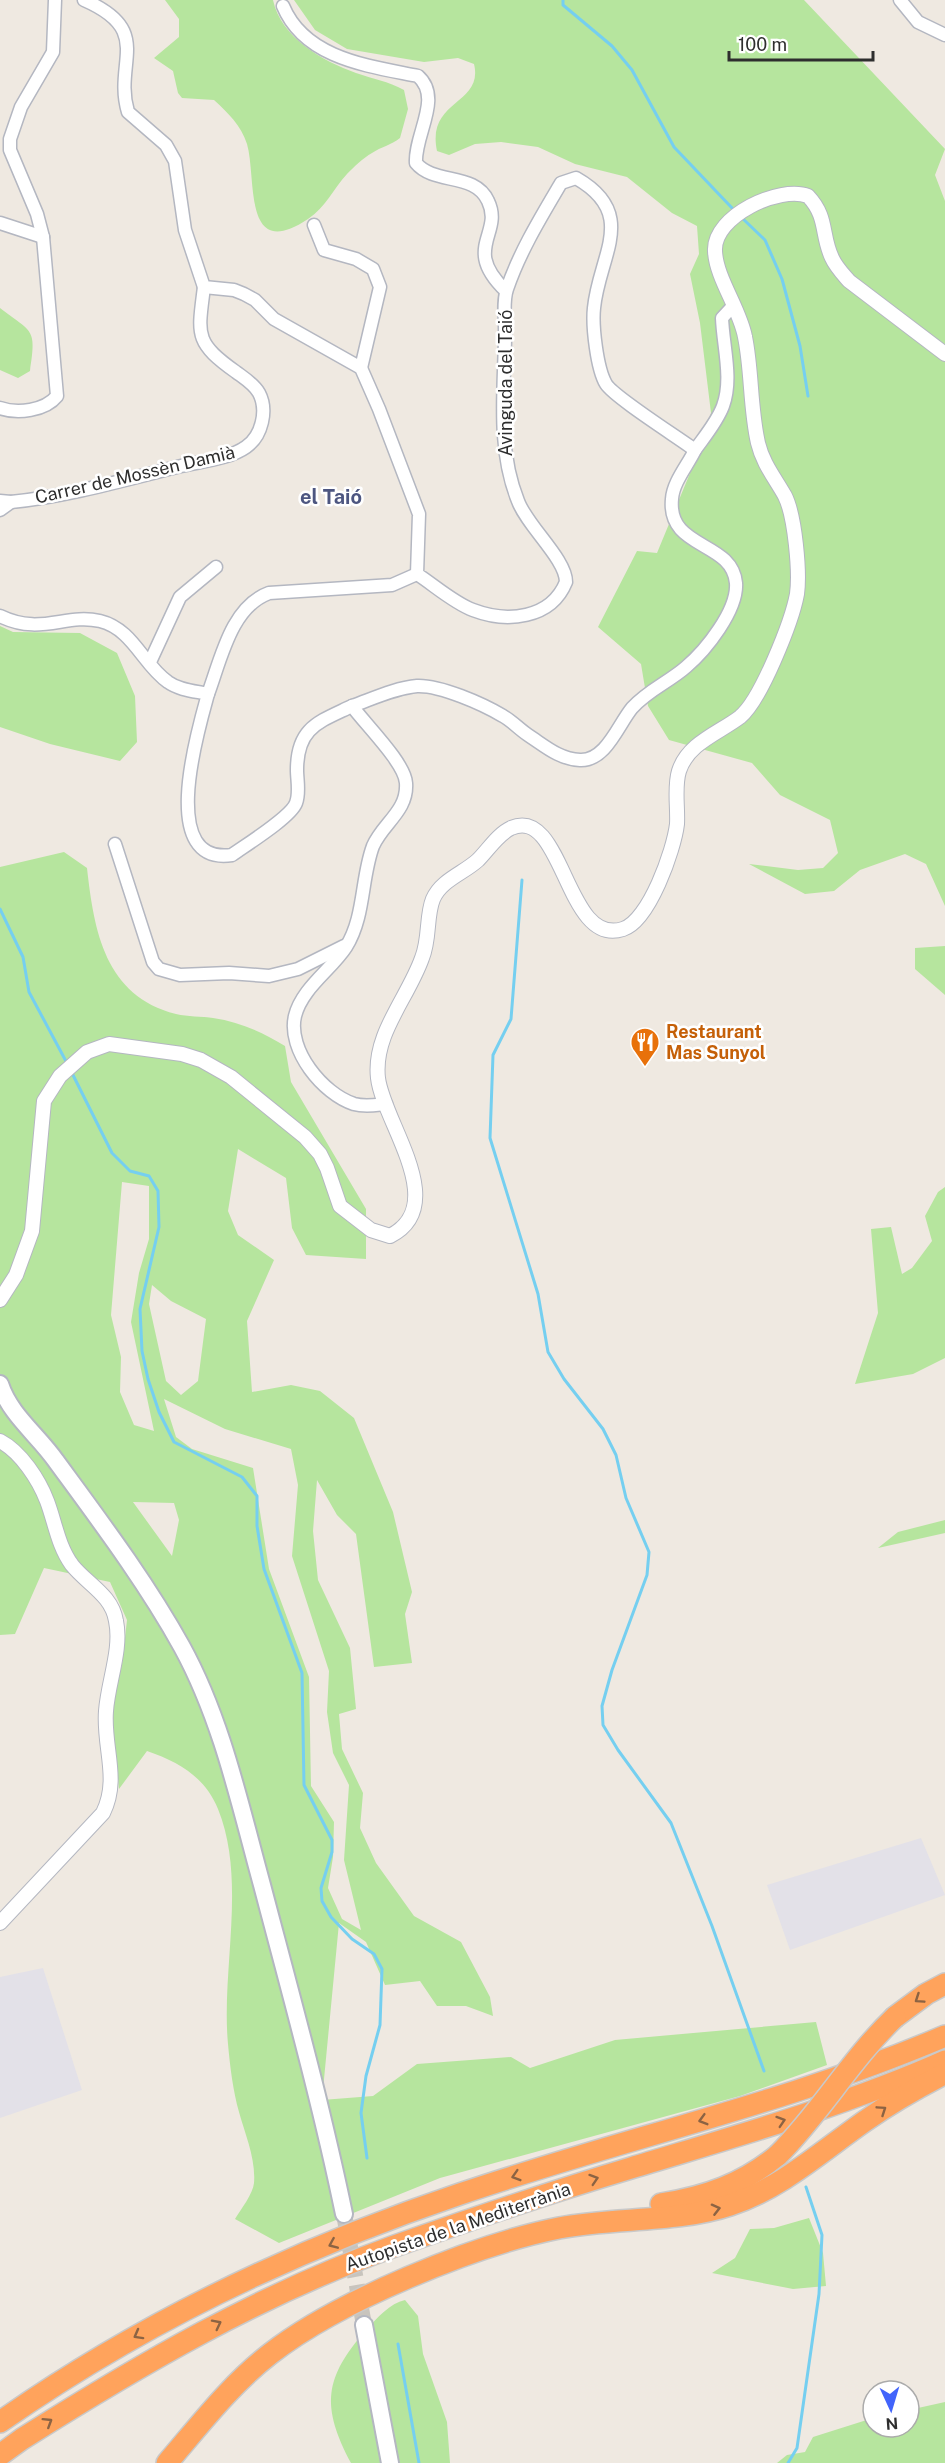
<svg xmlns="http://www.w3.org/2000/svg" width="945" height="2463" font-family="'Public Sans',sans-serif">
	<rect width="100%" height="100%" fill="#efe9e1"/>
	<g fill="#e3e1e8">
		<polygon points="921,1838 945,1895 790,1950 767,1885"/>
		<polygon points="43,1968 82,2090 0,2118 0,1977"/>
	</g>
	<g fill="#b6e59e" fill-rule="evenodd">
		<path d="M165,0h108c8,38 50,61 83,73 17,6 32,8 48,17l4,19 -8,29c-9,7 -19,9 -28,15 -9,5 -18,14 -25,21 -14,15 -21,33 -39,45 -66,44 -51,-40 -61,-75 -6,-19 -19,-31 -33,-44l-32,-2 -4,-5 -5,-22 -19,-13 25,-21v-18z"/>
		<path d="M294,0h510l141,149 -10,26 10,26v705l-19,-42 -21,-10 -45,16 -26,21 -29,3 -56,-30 49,6 25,-2 15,-15 -8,-33 -50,-25 -28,-32 -83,-23 -21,-34 -7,-42 -43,-37 39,-76 20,2 43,-104 11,-36 -11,-90 -10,-49 9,-20 -2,-28 -25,-13 -45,-36 -52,-13 -37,-17 -37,-5 -26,2 -26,11 -12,-4c-11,-52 47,-46 37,-87l-16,-6 -34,4 -77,-13 -32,-19z"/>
		<path d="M0,308c32,25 37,19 30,63l-12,7 -18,-8z"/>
		<polygon points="0,626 13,632 80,633 117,653 135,696 137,742 120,761 50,744 0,727"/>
		<path d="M64,852l23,16c7,63 18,128 89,146 12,3 25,2 37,4 27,4 49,14 72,28l6,36 75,127v50l-60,-4 -14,-27 -6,-50 -48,-29 -10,62 10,24 36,25 -27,61 5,71 39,-7 29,6 34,27 39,94 19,80 -7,22 7,49 -38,4 -18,-133 -19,-19 -20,-35 -4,51 5,49 32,68 6,61 -17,5 3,35 21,44 -3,35 16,35 38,53 47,26 29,55 3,19 -27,-10h-29l-17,-25 -35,4 -19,-43 -27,-19 -17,177 51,-4 44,-32 94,-7 19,11 85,-28 201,-18 11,43 -87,31 -300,82 -161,65 -44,-24c6,-10 18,-25 19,-36 2,-24 -9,-49 -15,-71 -6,-21 -9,-46 -11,-68 -7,-75 19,-163 -10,-235 -13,-32 -39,-47 -71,-58l-28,38 -8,-81 11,-44 5,-44 -17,-38 -66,-14 -29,66 -15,1v-768zM122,1182l27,4v53l-10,34 -8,49 23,109 -20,-6 -14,-33 1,-35 -10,-42zM152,1285l19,16 35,18 -8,62 -17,14 -15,-14 -17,-77zM164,1399l61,30 66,20 7,36 -6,71 37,115 -2,41 6,41 16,32 -5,75 17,70 -19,-11 -14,-31 5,-31 1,-35 -23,-36 -2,-109 -40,-108 -16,-101 -61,-19 -16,-12zM133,1502l41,1 5,17 -7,36z"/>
		<polygon points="945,946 945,995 915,969 915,948"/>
		<polygon points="945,1187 945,1358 913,1374 855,1384 878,1313 871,1229 891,1227 902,1274 912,1268 932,1241 925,1216 938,1192"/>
		<polygon points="945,1520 945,1533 878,1548 898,1532"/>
		<polygon points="809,2218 823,2253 826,2286 793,2289 712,2273 735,2258 750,2229 774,2228"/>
		<path d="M405,2300l13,16 5,38 24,68 3,41h-99c-30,-57 -27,-85 15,-133 11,-12 24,-27 39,-30z"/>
		<polygon points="945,2402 945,2463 777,2463 787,2455 805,2452 813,2437 873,2418 873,2427 909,2427 909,2410"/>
	</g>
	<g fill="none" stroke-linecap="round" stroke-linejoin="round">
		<g stroke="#75cff0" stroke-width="3">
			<polyline points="563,0 563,5 612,46 632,70 674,147 732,208"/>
			<polyline points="741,217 765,240 782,279 800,346 808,396"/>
			<polyline points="522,880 511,1019 493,1055 490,1138 538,1294 548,1352 564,1379 603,1429 616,1455 626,1498 649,1552 647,1575 612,1670 602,1706 603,1725 618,1750 671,1823 712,1926 764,2071"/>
			<polyline points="0,909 23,957 29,992 68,1065"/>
			<polyline points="71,1071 112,1153 130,1171 149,1176 158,1191 159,1227 140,1309 142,1351 148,1379 159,1412 174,1442 242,1477 257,1496 257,1526 264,1569 302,1673 304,1785 332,1840 332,1852 321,1888 322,1901 331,1917 352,1939 374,1954 382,1969 380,2025 366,2076 361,2113 367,2158"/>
			<polyline points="398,2344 419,2463"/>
			<polyline points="788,2463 797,2448 819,2294 822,2235 806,2187"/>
		</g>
		<polyline stroke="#c8c4bd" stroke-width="16" stroke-dasharray="16 8" stroke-linecap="butt" points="344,2214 364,2325"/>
		<g stroke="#b4b7c1" stroke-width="15">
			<g id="minor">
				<path d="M84,0c71,31 29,62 44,112l38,33 9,16 10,69 19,57 30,3 10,4 11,6 19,19 87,49 18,41 40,105 -2,60c17,11 37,29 56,36 34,13 78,9 93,-28 0,-23 -39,-56 -48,-81 -21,-52 -14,-108 -13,-162 1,-15 -3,-36 2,-50 13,-38 34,-72 54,-106l15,-5c63,36 23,77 18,130 -2,18 3,61 12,76 8,13 73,54 89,66 10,-14 22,-28 28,-44 10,-27 0,-60 -1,-88l12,-13"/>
				<polyline points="900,0 918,22 945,35"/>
				<path d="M283,6c22,53 86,60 135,70 25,22 -4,59 -2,87 18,22 59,9 72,38 16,33 -27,47 18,90"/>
				<polyline points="0,223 43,237"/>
				<polyline points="314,225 324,250 356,259 373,269 380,287 361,368"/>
				<path d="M0,408c17,6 45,3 57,-12l-14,-159 -6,-23 -27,-64v-11l11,-32 32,-55 2,-52"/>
				<polyline points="0,501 11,502 0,510"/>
				<path d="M11,502c58,-6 113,-22 170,-36 21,-5 48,-7 65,-19 16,-11 22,-37 13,-54 -5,-9 -15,-15 -23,-21 -42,-30 -38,-37 -32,-85"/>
				<path d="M0,616c41,20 65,-3 100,5 33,8 43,44 68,61 11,8 26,9 40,12 -10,36 -51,172 24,161 14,-10 59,-38 64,-52 4,-10 1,-23 1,-33 0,-43 22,-48 55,-64 13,18 53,57 54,77 2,28 -23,40 -33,63 -12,32 -8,71 -27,101 -15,23 -44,41 -51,69 -8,34 28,78 59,88 11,3 21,1 32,0"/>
				<polyline points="150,662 180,597 216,567"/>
				<path d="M208,694c13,-35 23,-87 61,-101l123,-8 25,-11"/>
				<path d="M352,706c20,-7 43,-18 65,-20 23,-1 66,18 86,30 9,5 16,13 25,19 17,11 31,24 52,25 26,1 38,-35 52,-52 16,-18 37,-26 54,-41 20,-17 52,-57 50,-84 -4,-43 -69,-33 -64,-84 1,-17 16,-34 23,-49"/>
				<polyline points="115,844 153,962 159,969 180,975 229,973 269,976 298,969 344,946"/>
			</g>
		</g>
		<g stroke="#b4b7c1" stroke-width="16">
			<g id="tertiary">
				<path d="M0,1300l16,-25 16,-44 12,-130 16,-25 27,-24 22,-8 73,10 19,6 30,17 74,60 15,17 7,14 13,38 31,24 19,6c61,-31 -7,-114 -12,-158 -5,-44 30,-80 44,-120 8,-19 4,-42 11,-59 8,-19 31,-26 45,-39 10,-10 20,-26 33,-32 53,-23 54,120 112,101 26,-8 51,-79 54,-105 1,-17 -3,-37 2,-53 9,-28 40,-38 61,-54 21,-17 52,-96 57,-123 3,-22 -2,-78 -12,-98 -10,-18 -22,-32 -27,-53 -8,-35 -6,-72 -13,-106 -5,-28 -29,-59 -30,-86 -2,-35 65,-66 93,-55 20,21 13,39 24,62 4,9 11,16 17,23l96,73"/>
				<path d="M0,1441c21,11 39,39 47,60 8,21 11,45 25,64 15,19 40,30 44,56 6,28 -8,61 -10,90 -3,36 14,68 -3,102l-103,110"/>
			</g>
		</g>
		<g stroke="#b4b7c1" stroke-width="20">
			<g id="secondary">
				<path d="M0,1384c10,31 38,51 56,77 44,60 90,121 126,186 40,73 58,158 80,238 29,110 59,218 82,329"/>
				<polyline points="364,2325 390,2463"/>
			</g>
		</g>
		<g stroke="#c9c9c9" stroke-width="24">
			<g id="motorway">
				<polyline points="895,2017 926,1994 945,1984"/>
				<path d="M661,2204c45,-7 82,-20 117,-49"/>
				<path d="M0,2422c140,-98 299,-174 460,-228 161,-55 328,-91 485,-158"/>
				<path d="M0,2455l22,-16c119,-75 237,-144 370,-192 79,-28 159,-55 239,-79 105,-32 213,-62 314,-107"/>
				<path d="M167,2463c32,-37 63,-78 103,-109 68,-53 204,-109 289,-126 56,-11 117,-5 171,-23 50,-16 92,-54 135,-84 24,-17 50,-32 77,-46"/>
			</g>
		</g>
		<use href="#minor" stroke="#fff" stroke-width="12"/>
		<use href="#tertiary" stroke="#fff" stroke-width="14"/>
		<use href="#secondary" stroke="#fff" stroke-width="16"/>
		<use href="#motorway" stroke="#ffa35c" stroke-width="21"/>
		<g stroke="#c9c9c9" stroke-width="24" stroke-linecap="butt">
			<path id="motorway-bridge" d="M778,2155c43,-43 73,-96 117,-138"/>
		</g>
		<use href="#motorway-bridge" stroke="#ffa35c" stroke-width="21"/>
	</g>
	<defs><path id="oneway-chevron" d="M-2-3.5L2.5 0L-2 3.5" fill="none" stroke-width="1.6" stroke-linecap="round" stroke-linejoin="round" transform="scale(1.5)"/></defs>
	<g stroke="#8c6343">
		<use href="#oneway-chevron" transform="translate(919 1999) rotate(146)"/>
		<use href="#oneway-chevron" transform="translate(882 2110) rotate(-34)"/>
		<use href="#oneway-chevron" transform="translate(703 2120) rotate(164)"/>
		<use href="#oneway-chevron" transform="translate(781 2121) rotate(-18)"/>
		<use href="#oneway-chevron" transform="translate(516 2176) rotate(163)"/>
		<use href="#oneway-chevron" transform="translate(594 2179) rotate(-18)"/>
		<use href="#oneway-chevron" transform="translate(716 2209) rotate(-14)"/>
		<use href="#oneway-chevron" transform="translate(333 2244) rotate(157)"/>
		<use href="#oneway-chevron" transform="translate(217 2324) rotate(-27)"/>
		<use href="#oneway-chevron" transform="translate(138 2335) rotate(151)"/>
		<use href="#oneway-chevron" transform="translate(48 2422) rotate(-32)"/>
	</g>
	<defs>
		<g id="restaurant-pin" transform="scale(1.5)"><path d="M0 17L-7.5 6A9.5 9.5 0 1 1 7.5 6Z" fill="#e8710a" stroke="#fff"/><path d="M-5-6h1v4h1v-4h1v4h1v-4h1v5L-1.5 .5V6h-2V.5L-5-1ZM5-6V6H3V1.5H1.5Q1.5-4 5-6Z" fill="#fff"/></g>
	</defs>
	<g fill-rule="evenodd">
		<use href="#restaurant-pin" x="645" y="1042"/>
	</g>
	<g text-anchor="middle" stroke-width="5" stroke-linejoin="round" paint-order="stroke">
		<g font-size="18" fill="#2e2e2e" stroke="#fff">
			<text transform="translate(506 383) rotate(-90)" y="6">Avinguda del Taió</text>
			<text transform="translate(135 475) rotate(-13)" y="6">Carrer de Mossèn Damià</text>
			<text transform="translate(458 2227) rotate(-19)" y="6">Autopista de la Mediterrània</text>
		</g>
		<g font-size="18" font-weight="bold" fill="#c56008" stroke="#fff" text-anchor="start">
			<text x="666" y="1038">Restaurant<tspan x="666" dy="21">Mas Sunyol</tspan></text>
		</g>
		<g font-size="20" font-weight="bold" fill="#4d5680" stroke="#fff">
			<text x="331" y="504">el Taió</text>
		</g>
	</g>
	<g transform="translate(891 2409) rotate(176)"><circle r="28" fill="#ffffff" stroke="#ababab" stroke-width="1.5"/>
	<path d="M0-4.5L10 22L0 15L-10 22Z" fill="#4264fb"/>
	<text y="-9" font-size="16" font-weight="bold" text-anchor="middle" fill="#2e2e2e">N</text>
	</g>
	<path d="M729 51v9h144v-9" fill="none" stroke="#2e2e2e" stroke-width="3"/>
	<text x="738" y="51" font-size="18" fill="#2e2e2e" stroke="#ffffff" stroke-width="4.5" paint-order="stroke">100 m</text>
</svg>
